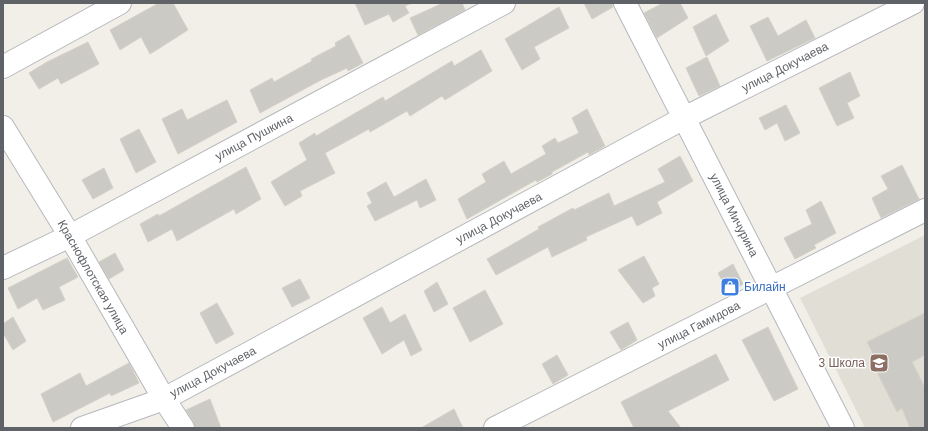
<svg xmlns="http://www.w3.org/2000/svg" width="928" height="431" font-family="Arial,sans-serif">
	<rect width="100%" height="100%" fill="#f1efe8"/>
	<polygon fill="#e1ded6" points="925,235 925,428 865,428 800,298"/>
	<g fill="#cccac5" stroke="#d6d1c6">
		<polygon points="159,3 173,3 188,30 150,54 141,37 120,50 110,30"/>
		<polygon points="355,3 412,3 405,6 409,13 393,22 389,14 365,25"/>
		<polygon points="443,3 462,3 465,10 418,35 410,18"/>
		<polygon points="584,3 613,3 613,7 592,19"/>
		<polygon points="663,3 680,3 688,18 657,38 644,13"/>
		<polygon points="559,7 569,28 534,47 540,59 522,70 505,39"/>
		<polygon points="716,14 729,41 706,56 693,27"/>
		<polygon points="768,17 778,36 806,20 815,38 767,61 750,26"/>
		<polygon points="349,35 363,63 348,71 347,68 321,80 260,113 250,90 272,78 274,82 312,61 311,59 336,46 335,43"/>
		<polygon points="88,42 99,64 61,84 58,78 39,89 29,73 47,62"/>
		<polygon points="481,50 492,71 445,100 442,96 410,116 407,111 370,132 369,129 325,153 335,173 300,191 302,196 285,206 271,182 307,160 299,143 315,133 316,136 383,97 385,101 452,61 454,66"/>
		<polygon points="707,57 720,86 699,96 686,68"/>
		<polygon points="850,72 860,96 847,103 854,118 837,126 819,88"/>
		<polygon points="227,100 237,122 178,154 162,119 182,109 187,120"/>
		<polygon points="786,105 800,133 785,141 777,123 765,130 759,118"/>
		<polygon points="587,109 605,146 589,155 588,152 552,172 552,174 537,182 536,180 467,219 458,199 486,182 482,174 504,161 511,174 546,154 542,146 555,138 558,143 579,133 572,118"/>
		<polygon points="139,129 156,162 136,173 120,139"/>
		<polygon points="680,156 693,181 657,202 662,213 637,226 632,216 586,237 587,240 552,257 548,247 496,275 487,259 539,229 538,227 573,208 574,210 609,193 614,206 665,182 658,169"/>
		<polygon points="902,165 919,199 881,218 872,198 888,189 881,176"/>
		<polygon points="246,167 261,199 236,214 234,209 177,241 172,229 148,242 140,224 158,214 159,216"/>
		<polygon points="104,168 113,188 93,199 82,180"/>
		<polygon points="426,179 436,200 420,208 417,200 375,221 367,206 372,203 367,193 386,182 394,197"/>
		<polygon points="821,201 836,233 814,245 816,248 795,259 784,238 812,224 806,210"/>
		<polygon points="115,253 124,270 109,279 99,262"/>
		<polygon points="644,256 659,284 652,288 655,296 643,303 618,270"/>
		<polygon points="67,258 78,277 59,287 65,300 43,310 37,298 18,309 8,288"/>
		<polygon points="733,264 743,284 729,293 718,273"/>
		<polygon points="300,279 310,298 292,307 282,288"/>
		<polygon points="437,282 448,304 434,312 424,291"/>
		<polygon points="485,290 503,324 470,342 453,308"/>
		<polygon points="217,303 234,334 216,344 200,313"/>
		<polygon points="382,307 390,323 405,314 422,350 411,356 404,340 382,354 363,318"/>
		<polygon points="925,313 925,355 912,362 925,388 925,428 910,428 902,408 897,412 876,370 880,367 867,342"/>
		<polygon points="13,317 26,341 13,350 3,333 3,324"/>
		<polygon points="628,322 637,340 621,350 610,332"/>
		<polygon points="768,327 798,389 774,401 742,340"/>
		<polygon points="716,354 729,380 668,411 681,428 634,428 621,402"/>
		<polygon points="557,355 568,375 553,384 542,364"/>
		<polygon points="129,363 139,383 111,396 110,393 53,422 41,394 80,373 86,386"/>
		<polygon points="210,399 221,428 195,428 193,421 186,410"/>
		<polygon points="454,409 463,428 421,428"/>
	</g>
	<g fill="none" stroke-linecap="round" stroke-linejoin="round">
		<g stroke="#b5b8bc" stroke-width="24">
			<g id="minor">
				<polyline points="625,3 843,428"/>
				<polyline points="3,67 120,3"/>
				<polyline points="3,127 70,236 164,399 183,428"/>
				<polyline points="3,268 70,236 504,3"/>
				<polyline points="82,428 164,399 684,118 913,3"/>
				<polyline points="495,428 925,210"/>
			</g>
		</g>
		<use href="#minor" stroke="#fff" stroke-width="22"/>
	</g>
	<defs>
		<g id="shop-square" transform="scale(1)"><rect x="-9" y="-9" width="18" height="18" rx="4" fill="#3f7fe0" stroke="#fff"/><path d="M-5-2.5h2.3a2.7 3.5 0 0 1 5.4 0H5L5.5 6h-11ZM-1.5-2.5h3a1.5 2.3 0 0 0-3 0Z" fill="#fff"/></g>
		<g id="school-square" transform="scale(1)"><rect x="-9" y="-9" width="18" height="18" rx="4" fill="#8d6e63" stroke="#fff"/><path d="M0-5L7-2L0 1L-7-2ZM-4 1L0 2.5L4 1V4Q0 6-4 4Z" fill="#fff"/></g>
	</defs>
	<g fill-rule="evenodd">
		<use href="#shop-square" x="730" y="287"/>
		<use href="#school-square" x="879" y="363"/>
	</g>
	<g text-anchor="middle" stroke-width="3" stroke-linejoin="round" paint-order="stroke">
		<g font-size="12" fill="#5f6368" stroke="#fff">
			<text transform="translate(785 67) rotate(-27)" y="4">улица Докучаева</text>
			<text transform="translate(254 137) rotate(-28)" y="4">улица Пушкина</text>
			<text transform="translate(734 215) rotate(63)" y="4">улица Мичурина</text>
			<text transform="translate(499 218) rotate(-28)" y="4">улица Докучаева</text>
			<text transform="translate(93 277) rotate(60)" y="4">Краснофлотская улица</text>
			<text transform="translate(699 325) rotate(-27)" y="4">улица Гамидова</text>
			<text transform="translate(213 372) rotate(-28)" y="4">улица Докучаева</text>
		</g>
		<g font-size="12" fill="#366cbe" stroke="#fff" text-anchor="start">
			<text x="744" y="291">Билайн</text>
		</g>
		<g font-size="12" fill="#785e54" stroke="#fff" text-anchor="end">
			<text x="865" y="367">3 Школа</text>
		</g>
	</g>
	<rect width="928" height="431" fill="none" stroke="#5f6368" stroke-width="8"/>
</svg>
